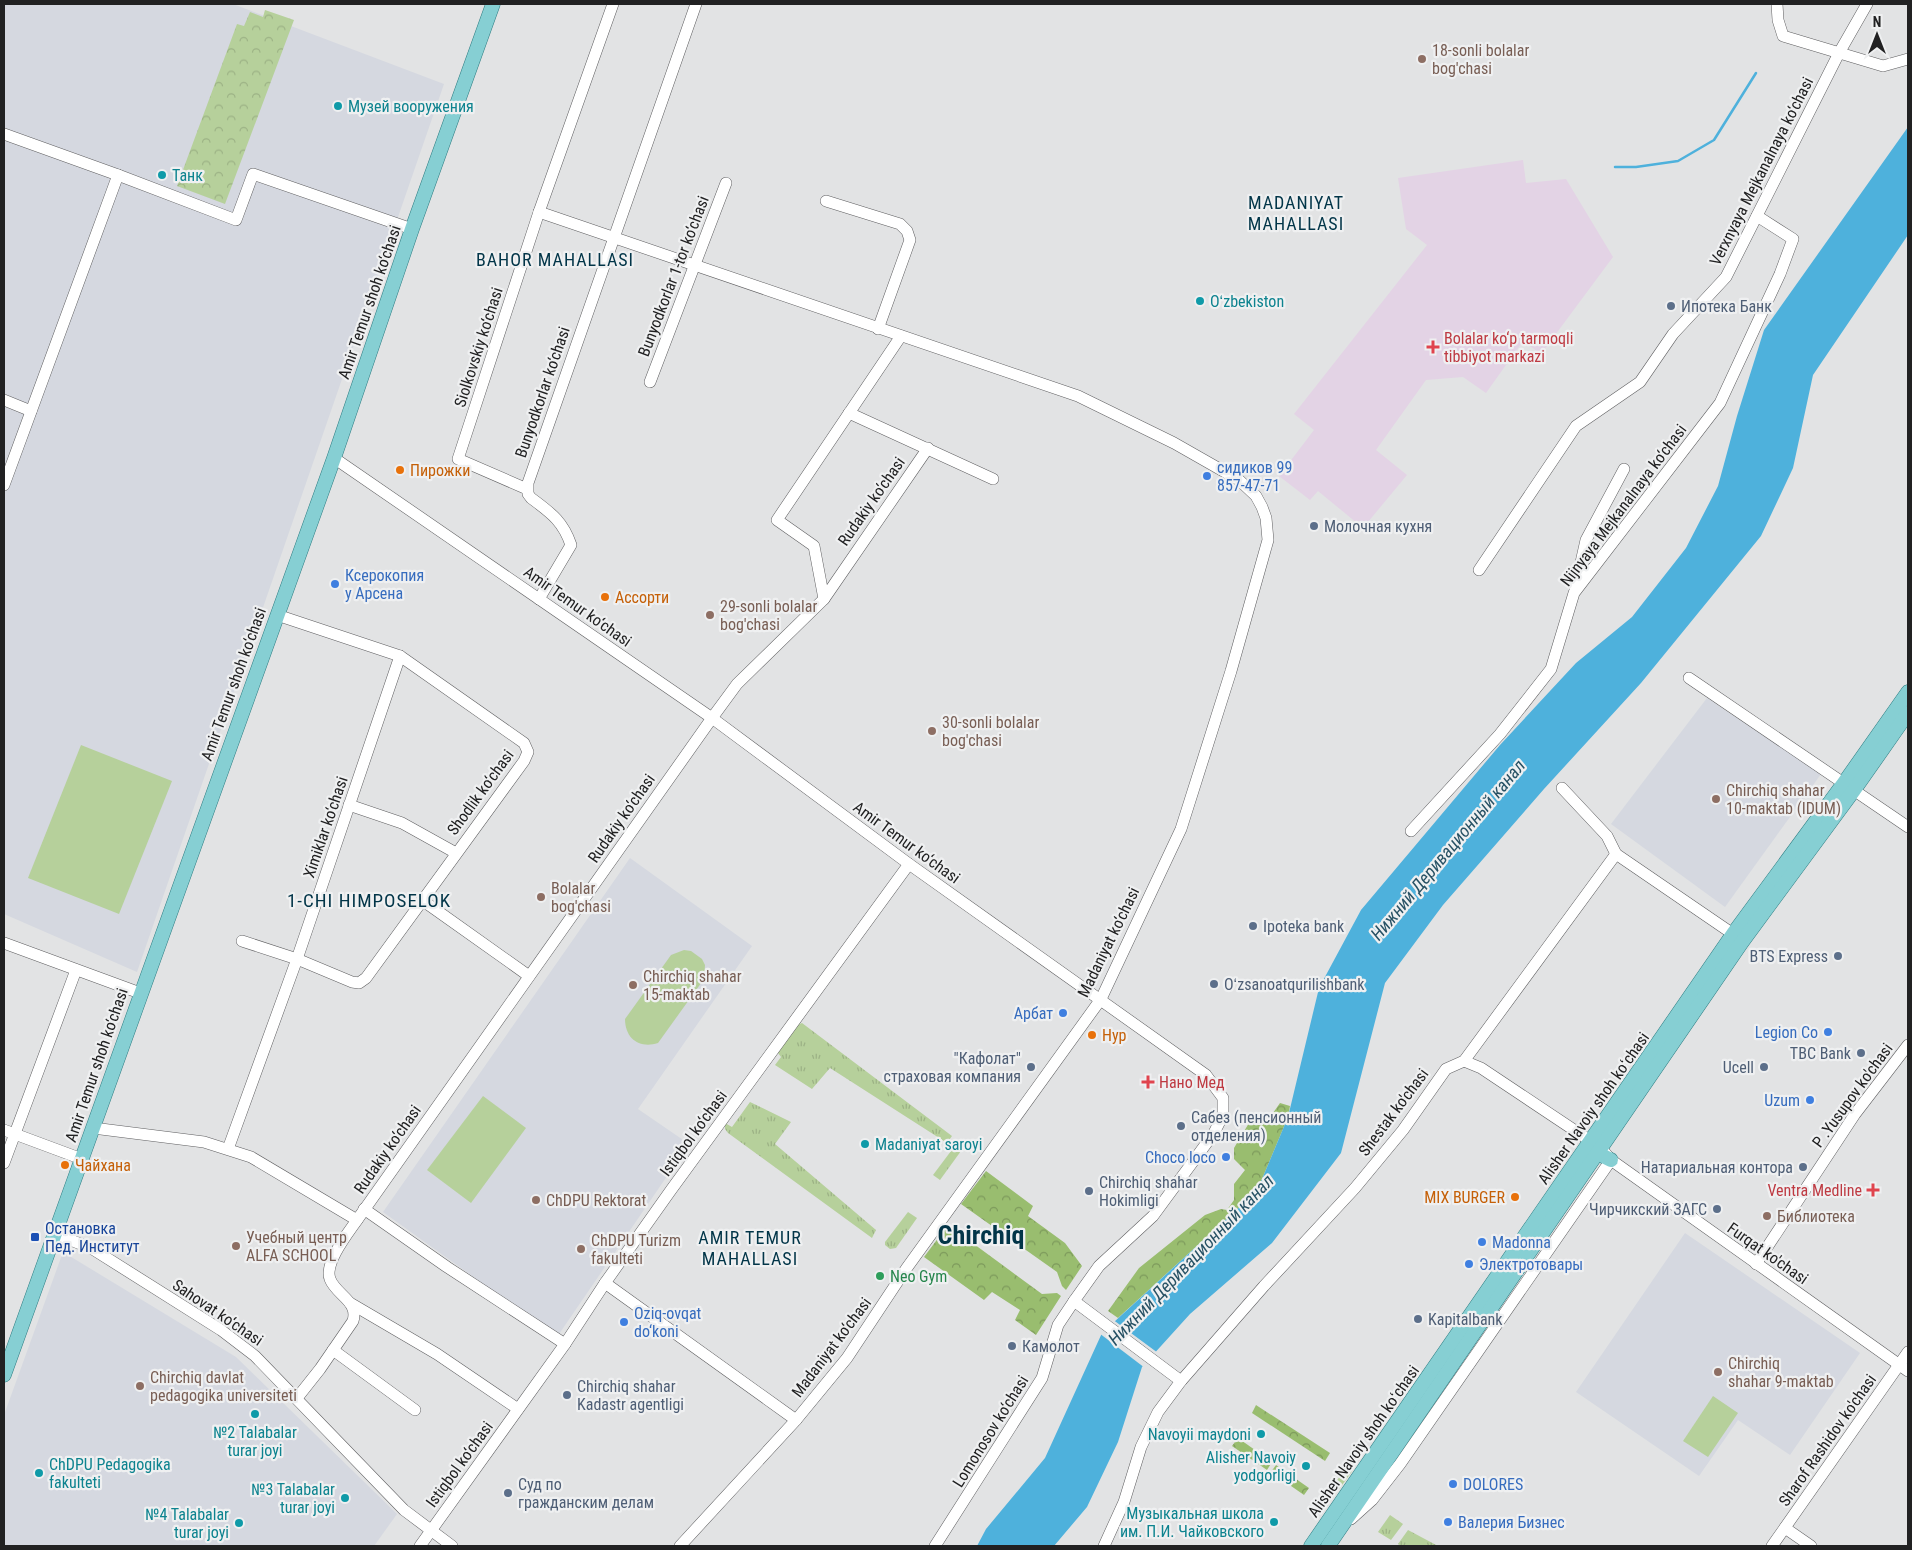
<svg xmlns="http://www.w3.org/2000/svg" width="1912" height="1550" font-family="'Roboto Condensed',sans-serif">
	<defs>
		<pattern id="grass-tufts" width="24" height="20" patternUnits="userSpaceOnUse" patternTransform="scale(1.25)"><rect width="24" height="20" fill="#b6d09b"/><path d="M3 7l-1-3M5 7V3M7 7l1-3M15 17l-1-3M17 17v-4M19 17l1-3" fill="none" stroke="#9cb285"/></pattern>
		<pattern id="forest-crowns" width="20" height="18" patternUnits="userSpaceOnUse" patternTransform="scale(1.25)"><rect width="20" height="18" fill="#99bd6f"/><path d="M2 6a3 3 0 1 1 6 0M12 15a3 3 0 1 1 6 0" fill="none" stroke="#7c995b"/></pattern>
		<pattern id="park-crowns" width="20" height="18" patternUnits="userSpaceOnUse" patternTransform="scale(1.25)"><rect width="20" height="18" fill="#b6d09b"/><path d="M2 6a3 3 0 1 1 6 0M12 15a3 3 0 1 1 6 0" fill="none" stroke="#9cb285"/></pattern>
	</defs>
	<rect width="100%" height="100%" fill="#e2e3e4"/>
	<g fill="#d5d8e0">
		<polygon points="4,4 233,4 444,84 137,972 4,914"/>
		<polygon points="1707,698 1821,774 1725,907 1611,824"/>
		<polygon points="630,858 752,946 638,1109 689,1144 557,1337 383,1212"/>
		<polygon points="1685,1233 1860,1353 1790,1455 1738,1420 1699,1476 1576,1392"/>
		<polygon points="63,1252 236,1357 397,1514 374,1546 4,1546 4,1415"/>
	</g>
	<polygon fill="#e3d3e5" points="1523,160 1526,183 1566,179 1613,257 1541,354 1523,341 1486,393 1463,377 1426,380 1376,450 1407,475 1363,528 1318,491 1310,500 1279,476 1314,430 1294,414 1427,245 1406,229 1398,178"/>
	<g fill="url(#grass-tufts)">
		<path d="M802,1023l150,113 -5,7 -117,-75 -18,21 -37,-24 6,-8 -3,-4c4,-10 14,-27 24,-30z"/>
		<polygon points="750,1102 791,1122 775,1144 876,1230 872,1238 728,1133 725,1129 725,1123 732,1127"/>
		<polygon points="954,1147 961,1151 940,1180 933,1175"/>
		<polygon points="908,1212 917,1218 896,1248 890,1249 885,1245 885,1242"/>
		<polygon points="1347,1466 1353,1470 1324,1510 1319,1506"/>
		<polygon points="1390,1515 1403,1524 1391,1540 1378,1532"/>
		<polygon points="1408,1530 1438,1546 1401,1546 1398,1544"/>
	</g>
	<g fill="url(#forest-crowns)">
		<polygon points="1280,1103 1290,1106 1288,1117 1257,1191 1118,1318 1108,1311 1139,1268 1205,1215 1221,1209 1227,1210 1234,1200 1234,1184 1245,1170 1234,1159 1234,1148 1249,1123 1268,1120"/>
		<polygon points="986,1171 1033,1206 1028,1216 1065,1243 1082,1266 1066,1290 1062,1286 1057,1272 961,1204"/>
		<polygon points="948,1225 1042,1294 1057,1293 1061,1296 1036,1335 1015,1320 1020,1310 992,1292 984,1300 924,1257"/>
		<polygon points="1256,1405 1330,1453 1325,1461 1252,1413"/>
		<polygon points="1238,1438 1272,1462 1267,1470 1232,1446"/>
		<polygon points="1276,1465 1309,1488 1304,1495 1271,1472"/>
	</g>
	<polygon fill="url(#park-crowns)" points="265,10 294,20 225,204 177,186 237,24 244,26 250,12 263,17"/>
	<g fill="#b6d09b">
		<polygon points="81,745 172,781 119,914 28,878"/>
		<path d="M684,950l7,1 11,8 3,6 -1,14 -46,64c-18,6 -33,-4 -33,-24l46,-64z"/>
		<polygon points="483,1096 526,1128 471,1203 427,1170"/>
		<polygon points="1713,1396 1738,1413 1708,1457 1683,1441"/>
	</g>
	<polygon fill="#4eb1dc" points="1908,127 1908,235 1813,375 1793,468 1761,536 1641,683 1544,789 1443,905 1385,983 1341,1153 1272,1243 1190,1314 1142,1367 1118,1442 1087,1507 1054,1546 977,1546 986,1529 1045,1458 1102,1333 1257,1191 1288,1117 1319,988 1361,910 1500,745 1576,663 1632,617 1686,548 1718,486 1737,416 1764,330"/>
	<polygon fill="#e2e3e4" points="1112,1319 1158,1353 1145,1368 1099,1333"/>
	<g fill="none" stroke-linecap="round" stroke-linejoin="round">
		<polyline stroke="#4eb1dc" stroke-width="2.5" points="1615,167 1636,167 1678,161 1714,140 1756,73"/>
		<g stroke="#5f5f61" stroke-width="12">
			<g id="minor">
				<polyline points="1777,4 1778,20 1783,36 1883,66 1908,59"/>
				<polyline points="4,134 118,175 236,220 253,174 412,229"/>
				<polyline points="826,201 900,224 907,231 910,240 878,329"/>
				<polyline points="539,212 1078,396 1174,443 1239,480 1256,496 1262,507 1266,518 1268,540 1231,671 1181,829 1101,999 906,1269 847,1358 796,1420 680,1546"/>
				<polyline points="650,382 726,183"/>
				<polyline points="4,400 31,411"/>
				<polyline points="849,413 993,479"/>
				<polyline points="334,458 712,718 909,864 1206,1075 1223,1098 1223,1115 1214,1133 1153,1216 1099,1266 1074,1301 1181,1381"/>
				<polyline points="4,485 118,175"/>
				<polyline points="527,489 458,459 539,212 613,4"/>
				<polyline points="1479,570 1576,426 1640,382 1673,334 1726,277 1839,53 1867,4"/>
				<polyline points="1575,589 1586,540 1624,469"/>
				<path d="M539,599l32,-54c-8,-24 -20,-32 -40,-47l-3,-4v-11l168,-479"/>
				<polyline points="824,599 814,546 777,520 901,336"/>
				<polyline points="1689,678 1908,827"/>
				<polyline points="1562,788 1607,836 1616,854 1733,934"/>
				<polyline points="349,805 402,823 456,853"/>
				<polyline points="1411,831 1500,734 1551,669 1574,593 1720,403 1780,274 1793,239 1757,216"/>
				<polyline points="422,900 529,976"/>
				<polyline points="242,941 297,959 352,982 359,983 366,978 524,761 528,752 524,743 400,656 277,615"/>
				<polyline points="4,943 140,993"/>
				<polyline points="1464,1061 1481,1068 1601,1148 1611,1160 1908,1371"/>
				<polyline points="93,1128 204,1142 251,1157 357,1220"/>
				<polyline points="4,1130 82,1159"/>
				<polyline points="228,1149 297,959 400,656"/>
				<polyline points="4,1163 76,970"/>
				<polyline points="364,1209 447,1267 565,1344"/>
				<polyline points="55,1234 91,1248 221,1330 255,1356 404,1510 452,1546"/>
				<polyline points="1756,1264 1855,1114 1908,1045"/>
				<polyline points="605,1283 796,1420"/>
				<polyline points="350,1303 437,1354 518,1409"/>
				<polyline points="333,1350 415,1410"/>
				<path d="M297,1398l23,-29 33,-48c6,-20 -17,-26 -23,-42 -6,-16 18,-46 27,-59l355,-502 25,-34 87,-85 104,-151"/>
				<polyline points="1351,1519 1372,1500 1400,1464 1611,1160"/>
				<polyline points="1785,1528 1811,1546"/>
				<polyline points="420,1546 565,1344 605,1283 671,1190 909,864"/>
				<polyline points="935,1546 1042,1378 1058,1325 1074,1301"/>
				<polyline points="1104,1546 1124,1502 1141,1447 1158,1412 1181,1381 1264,1286 1355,1188 1403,1130 1446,1069 1464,1061 1616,854"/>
				<polyline points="1772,1546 1908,1352"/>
			</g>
		</g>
		<g stroke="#2e7d82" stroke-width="15">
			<g id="major">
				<polyline points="1597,1153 1611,1160"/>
				<polyline points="4,1375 334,458 412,229 493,4"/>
				<polyline points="1311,1546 1733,934 1844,783 1908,692"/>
				<polyline points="1328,1546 1742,942 1854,790 1908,713"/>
			</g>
		</g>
		<use href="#minor" stroke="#fff" stroke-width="11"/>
		<use href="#major" stroke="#86cfd3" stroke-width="14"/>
	</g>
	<g fill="#8d6e63" stroke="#eff0f1" stroke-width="2">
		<circle cx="1422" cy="59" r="5"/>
		<circle cx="710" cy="615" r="5"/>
		<circle cx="932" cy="731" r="5"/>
		<circle cx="1716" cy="799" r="5"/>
		<circle cx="541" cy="897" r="5"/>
		<circle cx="633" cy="985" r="5"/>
		<circle cx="536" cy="1200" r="5"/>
		<circle cx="1767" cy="1216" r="5"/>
		<circle cx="236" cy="1246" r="5"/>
		<circle cx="581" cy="1249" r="5"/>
		<circle cx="1718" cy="1372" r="5"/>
		<circle cx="140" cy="1386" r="5"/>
	</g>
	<g fill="#0f9aa8" stroke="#eff0f1" stroke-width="2">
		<circle cx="338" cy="106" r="5"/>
		<circle cx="162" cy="175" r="5"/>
		<circle cx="1200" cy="301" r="5"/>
		<circle cx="865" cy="1144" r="5"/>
		<circle cx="255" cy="1414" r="5"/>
		<circle cx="1261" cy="1434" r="5"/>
		<circle cx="1306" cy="1466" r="5"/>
		<circle cx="39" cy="1473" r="5"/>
		<circle cx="345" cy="1498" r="5"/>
		<circle cx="1274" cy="1522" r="5"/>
		<circle cx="239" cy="1523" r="5"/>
	</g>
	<g fill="#5c6f8a" stroke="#eff0f1" stroke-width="2">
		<circle cx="1671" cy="306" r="5"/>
		<circle cx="1314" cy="526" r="5"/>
		<circle cx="1253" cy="926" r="5"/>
		<circle cx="1838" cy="956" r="5"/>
		<circle cx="1214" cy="984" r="5"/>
		<circle cx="1861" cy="1053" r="5"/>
		<circle cx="1031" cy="1067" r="5"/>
		<circle cx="1764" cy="1067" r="5"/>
		<circle cx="1181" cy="1126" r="5"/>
		<circle cx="1803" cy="1167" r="5"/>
		<circle cx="1089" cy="1191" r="5"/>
		<circle cx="1717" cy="1209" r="5"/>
		<circle cx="1418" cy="1319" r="5"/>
		<circle cx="1012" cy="1346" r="5"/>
		<circle cx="567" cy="1395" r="5"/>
		<circle cx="508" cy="1493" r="5"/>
	</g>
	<g fill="#e0444e" stroke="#eff0f1" stroke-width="2">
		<path d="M1430.5 339.5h5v5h5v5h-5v5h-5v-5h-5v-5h5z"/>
		<path d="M1145.5 1074.5h5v5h5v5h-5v5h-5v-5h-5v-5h5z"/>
		<path d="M1870.5 1182.5h5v5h5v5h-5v5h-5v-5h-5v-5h5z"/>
	</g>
	<g fill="#e8710a" stroke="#eff0f1" stroke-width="2">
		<circle cx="400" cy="470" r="5"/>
		<circle cx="605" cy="597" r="5"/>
		<circle cx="1092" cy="1035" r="5"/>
		<circle cx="65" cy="1165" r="5"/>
		<circle cx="1515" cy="1197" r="5"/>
	</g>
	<g fill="#3f7fe0" stroke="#eff0f1" stroke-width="2">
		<circle cx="1207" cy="476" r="5"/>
		<circle cx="335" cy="584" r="5"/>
		<circle cx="1063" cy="1013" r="5"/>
		<circle cx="1828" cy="1032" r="5"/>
		<circle cx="1810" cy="1100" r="5"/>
		<circle cx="1226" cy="1157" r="5"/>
		<circle cx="1482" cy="1242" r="5"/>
		<circle cx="1469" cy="1264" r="5"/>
		<circle cx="624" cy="1322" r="5"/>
		<circle cx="1453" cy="1484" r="5"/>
		<circle cx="1448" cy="1522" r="5"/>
	</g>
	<rect fill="#1a4fb4" stroke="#eff0f1" stroke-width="2" x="30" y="1232" width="10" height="10" rx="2.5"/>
	<circle fill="#2e9e5b" stroke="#eff0f1" stroke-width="2" cx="880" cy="1276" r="5"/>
	<g text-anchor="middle" stroke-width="4.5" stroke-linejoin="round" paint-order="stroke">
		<g font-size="16" fill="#785e54" stroke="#eff0f1" text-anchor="start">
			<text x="1432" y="56">18-sonli bolalar<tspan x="1432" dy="18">bog'chasi</tspan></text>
			<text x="720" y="612">29-sonli bolalar<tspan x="720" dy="18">bog'chasi</tspan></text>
			<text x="942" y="728">30-sonli bolalar<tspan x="942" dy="18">bog'chasi</tspan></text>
			<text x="1726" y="796">Chirchiq shahar<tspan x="1726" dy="18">10-maktab (IDUM)</tspan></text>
			<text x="551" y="894">Bolalar<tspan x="551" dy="18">bog'chasi</tspan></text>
			<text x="643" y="982">Chirchiq shahar<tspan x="643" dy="18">15-maktab</tspan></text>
			<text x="546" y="1206">ChDPU Rektorat</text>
			<text x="1777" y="1222">Библиотека</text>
			<text x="246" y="1243">Учебный центр<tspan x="246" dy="18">ALFA SCHOOL</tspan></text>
			<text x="591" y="1246">ChDPU Turizm<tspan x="591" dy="18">fakulteti</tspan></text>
			<text x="1728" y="1369">Chirchiq<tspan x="1728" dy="18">shahar 9-maktab</tspan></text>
			<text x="150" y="1383">Chirchiq davlat<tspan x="150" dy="18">pedagogika universiteti</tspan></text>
		</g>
		<g font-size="16" fill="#0d838f" stroke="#eff0f1" text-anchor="start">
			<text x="348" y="112">Музей вооружения</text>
			<text x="172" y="181">Танк</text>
			<text x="1210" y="307">Oʻzbekiston</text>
			<text x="875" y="1150">Madaniyat saroyi</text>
			<text x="255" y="1438" text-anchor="middle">№2 Talabalar<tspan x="255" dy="18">turar joyi</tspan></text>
			<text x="1251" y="1440" text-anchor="end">Navoyii maydoni</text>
			<text x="1296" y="1463" text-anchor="end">Alisher Navoiy<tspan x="1296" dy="18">yodgorligi</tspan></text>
			<text x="49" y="1470">ChDPU Pedagogika<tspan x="49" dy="18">fakulteti</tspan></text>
			<text x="335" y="1495" text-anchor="end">№3 Talabalar<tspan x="335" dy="18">turar joyi</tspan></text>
			<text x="1264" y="1519" text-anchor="end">Музыкальная школа<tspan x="1264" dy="18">им. П.И. Чайковского</tspan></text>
			<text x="229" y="1520" text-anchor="end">№4 Talabalar<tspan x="229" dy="18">turar joyi</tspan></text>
		</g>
		<g font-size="16" fill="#212122" stroke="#eff0f1">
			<text transform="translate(1761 171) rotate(-63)" y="6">Verxnyaya Mejkanalnaya ko‘chasi</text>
			<text transform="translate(673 276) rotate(-69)" y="6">Bunyodkorlar 1-tor ko‘chasi</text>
			<text transform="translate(369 302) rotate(-71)" y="6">Amir Temur shoh ko‘chasi</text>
			<text transform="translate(478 347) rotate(-72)" y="6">Siolkovskiy ko‘chasi</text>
			<text transform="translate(542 392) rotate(-71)" y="6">Bunyodkorlar ko‘chasi</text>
			<text transform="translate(871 501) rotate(-55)" y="6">Rudakiy ko‘chasi</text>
			<text transform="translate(1623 505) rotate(-53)" y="6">Nijnyaya Mejkanalnaya ko‘chasi</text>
			<text transform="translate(578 606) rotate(35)" y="6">Amir Temur ko‘chasi</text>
			<text transform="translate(233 684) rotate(-70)" y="6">Amir Temur shoh ko‘chasi</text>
			<text transform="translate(480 792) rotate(-54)" y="6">Shodlik ko‘chasi</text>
			<text transform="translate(621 818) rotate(-55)" y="6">Rudakiy ko‘chasi</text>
			<text transform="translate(325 827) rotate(-71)" y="6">Ximiklar ko‘chasi</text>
			<text transform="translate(907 842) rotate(36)" y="6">Amir Temur ko‘chasi</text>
			<text transform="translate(1108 942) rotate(-64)" y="6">Madaniyat ko‘chasi</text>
			<text transform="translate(96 1065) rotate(-71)" y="6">Amir Temur shoh ko‘chasi</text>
			<text transform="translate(1852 1095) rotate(-54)" y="6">P .Yusupov ko'chasi</text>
			<text transform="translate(1593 1108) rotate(-55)" y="6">Alisher Navoiy shoh koʻchasi</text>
			<text transform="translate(1393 1112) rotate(-53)" y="6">Shestak ko'chasi</text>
			<text transform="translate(693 1133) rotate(-54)" y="6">Istiqbol ko‘chasi</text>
			<text transform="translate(387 1149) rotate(-55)" y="6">Rudakiy ko‘chasi</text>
			<text transform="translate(1768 1253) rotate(35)" y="6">Furqat ko'chasi</text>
			<text transform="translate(218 1312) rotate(34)" y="6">Sahovat ko‘chasi</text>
			<text transform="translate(831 1347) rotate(-53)" y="6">Madaniyat ko‘chasi</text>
			<text transform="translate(990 1431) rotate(-58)" y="6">Lomonosov ko‘chasi</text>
			<text transform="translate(1827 1440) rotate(-55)" y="6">Sharof Rashidov ko'chasi</text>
			<text transform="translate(1363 1441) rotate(-55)" y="6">Alisher Navoiy shoh koʻchasi</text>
			<text transform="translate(459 1464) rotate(-54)" y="6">Istiqbol ko‘chasi</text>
		</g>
		<g font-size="16" fill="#4e5e75" stroke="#eff0f1" text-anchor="start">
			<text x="1681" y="312">Ипотека Банк</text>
			<text x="1324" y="532">Молочная кухня</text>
			<text x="1263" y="932">Ipoteka bank</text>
			<text x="1828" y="962" text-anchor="end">BTS Express</text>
			<text x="1224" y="990">Oʻzsanoatqurilishbank</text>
			<text x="1851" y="1059" text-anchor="end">TBC Bank</text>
			<text x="1021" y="1064" text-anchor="end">"Кафолат"<tspan x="1021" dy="18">страховая компания</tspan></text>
			<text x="1754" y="1073" text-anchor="end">Ucell</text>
			<text x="1191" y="1123">Сабез (пенсионный<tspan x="1191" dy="18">отделения)</tspan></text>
			<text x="1793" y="1173" text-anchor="end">Натариальная контора</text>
			<text x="1099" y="1188">Chirchiq shahar<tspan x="1099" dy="18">Hokimligi</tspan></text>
			<text x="1707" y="1215" text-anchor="end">Чирчикский ЗАГС</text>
			<text x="1428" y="1325">Kapitalbank</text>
			<text x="1022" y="1352">Камолот</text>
			<text x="577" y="1392">Chirchiq shahar<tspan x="577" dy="18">Kadastr agentligi</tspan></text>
			<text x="518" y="1490">Суд по<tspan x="518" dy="18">гражданским делам</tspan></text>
		</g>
		<g font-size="16" fill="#be3a42" stroke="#eff0f1" text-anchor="start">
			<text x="1444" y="344">Bolalar ko‘p tarmoqli<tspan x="1444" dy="18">tibbiyot markazi</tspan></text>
			<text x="1159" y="1088">Нано Мед</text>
			<text x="1862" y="1196" text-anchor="end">Ventra Medline</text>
		</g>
		<g font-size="16" fill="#366cbe" stroke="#eff0f1" text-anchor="start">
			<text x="1217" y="473">сидиков 99<tspan x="1217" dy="18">857-47-71</tspan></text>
			<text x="345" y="581">Ксерокопия<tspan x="345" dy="18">у Арсена</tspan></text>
			<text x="1053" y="1019" text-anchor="end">Арбат</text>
			<text x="1818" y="1038" text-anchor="end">Legion Co</text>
			<text x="1800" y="1106" text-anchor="end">Uzum</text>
			<text x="1216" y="1163" text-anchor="end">Choco loco</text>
			<text x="1492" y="1248">Madonna</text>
			<text x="1479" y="1270">Электротовары</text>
			<text x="634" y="1319">Oziq-ovqat<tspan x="634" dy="18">do‘koni</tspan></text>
			<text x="1463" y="1490">DOLORES</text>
			<text x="1458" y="1528">Валерия Бизнес</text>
		</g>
		<g font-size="16" fill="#c56008" stroke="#eff0f1" text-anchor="start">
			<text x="410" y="476">Пирожки</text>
			<text x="615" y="603">Ассорти</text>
			<text x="1102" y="1041">Нур</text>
			<text x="75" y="1171">Чайхана</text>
			<text x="1505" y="1203" text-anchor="end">MIX BURGER</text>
		</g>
		<g font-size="16" fill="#164399" stroke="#eff0f1" text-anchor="start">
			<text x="45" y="1234">Остановка<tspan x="45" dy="18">Пед. Институт</tspan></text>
		</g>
		<g font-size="16" fill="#27864d" stroke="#eff0f1" text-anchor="start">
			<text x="890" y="1282">Neo Gym</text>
		</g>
		<g font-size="18" letter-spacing="1" fill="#023548" stroke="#eff0f1">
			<text x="1296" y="209">MADANIYAT<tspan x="1296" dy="21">MAHALLASI</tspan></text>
			<text x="555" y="266">BAHOR MAHALLASI</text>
			<text x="750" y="1244">AMIR TEMUR<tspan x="750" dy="21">MAHALLASI</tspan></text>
		</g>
		<g font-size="18" font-style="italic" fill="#285265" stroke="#eff0f1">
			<text transform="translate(1448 850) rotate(-50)" y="6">Нижний Деривационный канал</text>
			<text transform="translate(1191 1260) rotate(-46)" y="6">Нижний Деривационный канал</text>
		</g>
		<g font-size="19" letter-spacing="1" fill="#023548" stroke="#eff0f1">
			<text x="369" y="907">1-CHI HIMPOSELOK</text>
		</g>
		<g font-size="26" font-weight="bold" fill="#023548" stroke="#eff0f1">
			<text x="981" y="1244">Chirchiq</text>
		</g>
	</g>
	<rect width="1912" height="1550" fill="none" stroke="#212122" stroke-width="10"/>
	<g transform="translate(1877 35)" stroke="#eff0f1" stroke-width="4" paint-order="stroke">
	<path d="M0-4L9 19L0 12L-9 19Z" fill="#212122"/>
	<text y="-8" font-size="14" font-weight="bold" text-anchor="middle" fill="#212122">N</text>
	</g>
</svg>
